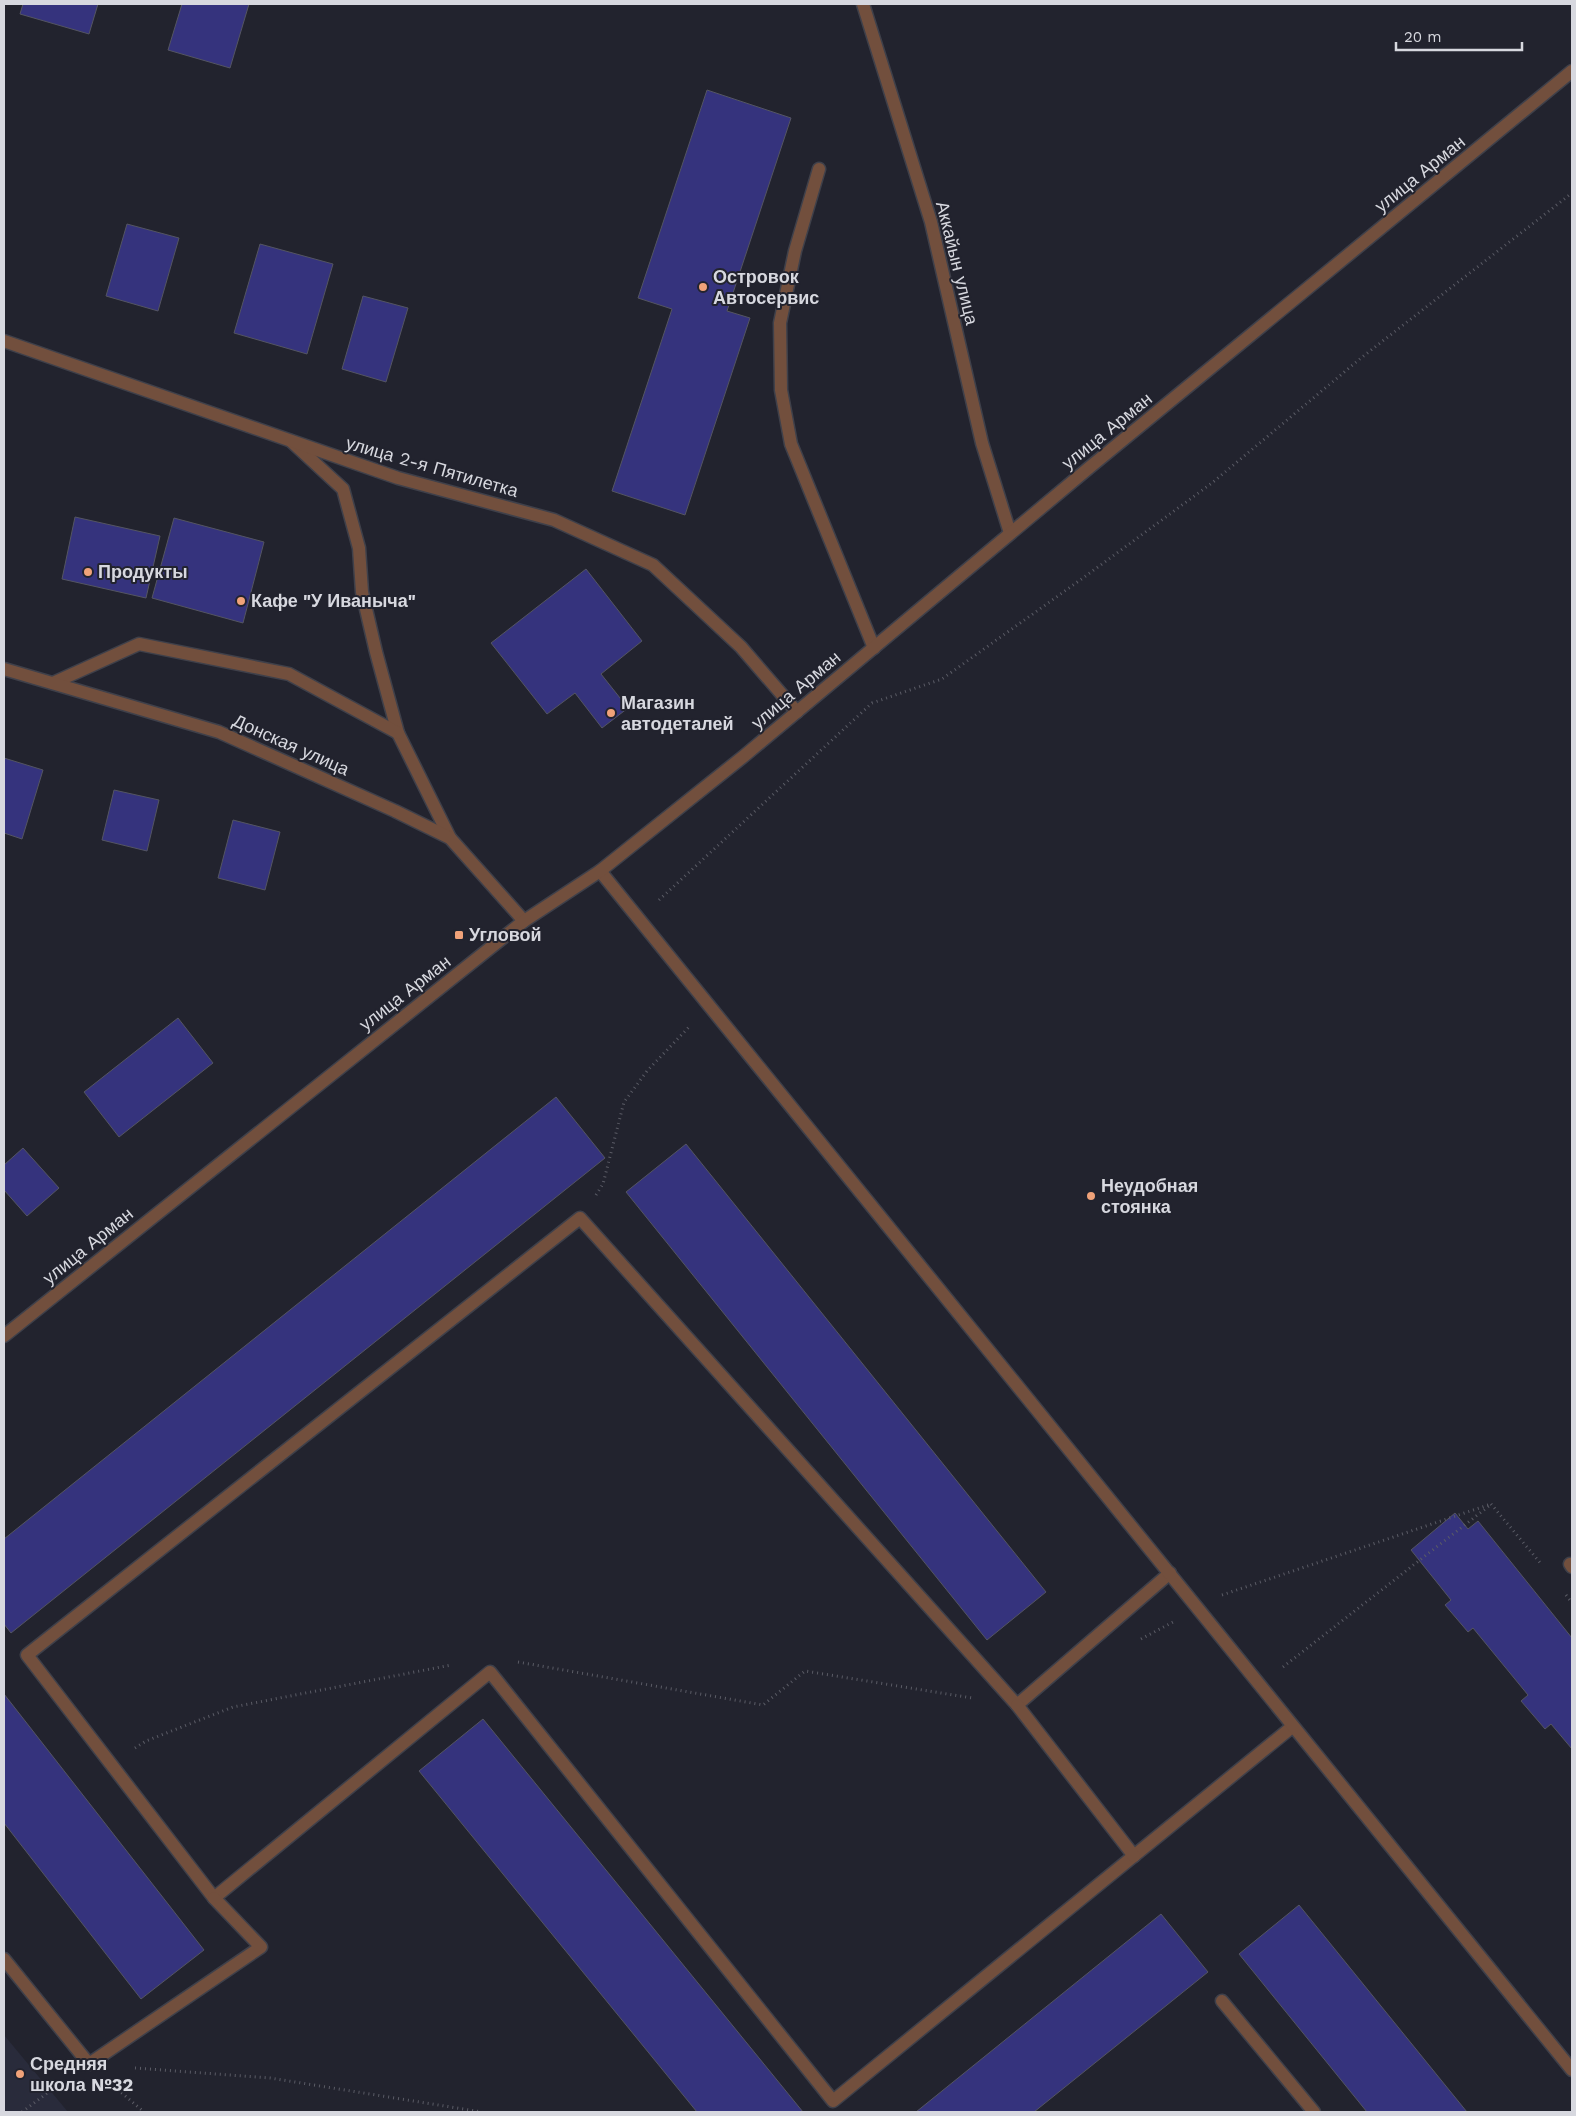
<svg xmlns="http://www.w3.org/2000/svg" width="1576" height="2116" font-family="'Work Sans',sans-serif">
	<rect width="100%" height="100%" fill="#22232e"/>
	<polygon fill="#292b3b" points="4,2035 68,2112 4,2112"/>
	<g fill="#35337d" stroke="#545562">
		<polygon points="23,4 98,4 89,34 20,14"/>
		<polygon points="182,4 249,4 230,68 168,50"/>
		<polygon points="707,90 791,118 727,311 750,318 685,515 612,491 672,309 638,298"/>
		<polygon points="127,224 179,238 158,311 106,296"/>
		<polygon points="260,244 333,264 307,354 234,333"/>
		<polygon points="363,296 408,308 386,382 342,369"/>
		<polygon points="75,517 160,536 146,598 62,579"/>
		<polygon points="174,518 264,542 243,623 152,598"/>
		<polygon points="586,569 642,641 601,674 628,708 602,728 575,693 547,714 491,643"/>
		<polygon points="4,758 43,770 22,839 4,833"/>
		<polygon points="114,790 159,800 147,851 102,840"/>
		<polygon points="233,820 280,832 265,890 218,878"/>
		<polygon points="178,1018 213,1063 119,1137 84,1092"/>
		<polygon points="556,1097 605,1158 11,1633 4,1624 4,1539"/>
		<polygon points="686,1144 1046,1592 987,1640 626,1192"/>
		<polygon points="23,1148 59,1188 27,1216 4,1190 4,1165"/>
		<polygon points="1455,1513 1468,1529 1478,1521 1572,1638 1572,1749 1551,1724 1545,1729 1521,1701 1528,1695 1473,1628 1468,1632 1445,1605 1451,1600 1411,1550"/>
		<polygon points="4,1694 204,1950 141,1999 4,1823"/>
		<polygon points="483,1719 803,2112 697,2112 419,1771"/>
		<polygon points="1299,1905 1467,2112 1367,2112 1239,1954"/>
		<polygon points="1161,1914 1208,1972 1034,2112 916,2112"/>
	</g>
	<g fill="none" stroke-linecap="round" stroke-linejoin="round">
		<g stroke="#3f404a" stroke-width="15">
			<g id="service">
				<polyline points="819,169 795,251 780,323 781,390 791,444 874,648"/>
				<polyline points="291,441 343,489 359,548 362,592 376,652 398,733 450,838"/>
				<polyline points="53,683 139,644 289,674 398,733"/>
				<polyline points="1570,1564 1572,1567"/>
				<polyline points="1170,1573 1017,1705 580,1218 27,1655 214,1898 490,1672 833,2101 1292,1727"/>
				<polyline points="1017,1705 1134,1856"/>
				<polyline points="4,1959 89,2064 261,1947 214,1898"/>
				<polyline points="1222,2001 1314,2112"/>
			</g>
		</g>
		<g stroke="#3f404a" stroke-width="15">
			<g id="minor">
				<polyline points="863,4 931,222 982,443 1010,533"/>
				<polyline points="4,341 398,478 554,520 653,565 741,647 797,712"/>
				<polyline points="4,669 219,732 395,811 450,838 524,921"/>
			</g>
		</g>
		<g stroke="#3f404a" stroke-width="15">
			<g id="tertiary">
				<polyline points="600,871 1572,2070"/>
				<polyline points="4,1336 524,921 600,871 744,756 1090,467 1572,71"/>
			</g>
		</g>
		<g stroke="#5b5c66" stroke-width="3" stroke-dasharray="1 4" stroke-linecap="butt">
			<polyline points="659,900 872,703 942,679 1083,578 1212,483 1361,358 1572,193"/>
			<polyline points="596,1195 603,1184 624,1102 647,1071 689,1027"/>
			<polyline points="1491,1504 1542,1565"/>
			<polyline points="1222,1595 1491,1504"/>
			<polyline points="1566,1595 1572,1603"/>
			<polyline points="1141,1639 1173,1622"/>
			<polyline points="518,1662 763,1705 805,1671 972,1698"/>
			<polyline points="1283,1667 1489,1506"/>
			<polyline points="135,1748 146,1741 233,1707 451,1665"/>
			<polyline points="135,2068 270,2078 482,2112"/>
			<polyline points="110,2083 144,2112"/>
			<polyline points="22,2112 66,2079"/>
		</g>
		<use href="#service" stroke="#724f3d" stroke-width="12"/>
		<use href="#minor" stroke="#724f3d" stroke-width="12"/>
		<use href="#tertiary" stroke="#724f3d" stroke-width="12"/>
	</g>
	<g fill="#f0a279" stroke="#22232e" stroke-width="2">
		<circle cx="703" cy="287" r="5"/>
		<circle cx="88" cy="572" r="5"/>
		<circle cx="241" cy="601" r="5"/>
		<circle cx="611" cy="713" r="5"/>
		<rect x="454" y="930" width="10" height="10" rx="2.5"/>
		<circle cx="1091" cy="1196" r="5"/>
		<circle cx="20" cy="2074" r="5"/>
	</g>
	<g text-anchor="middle" stroke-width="4" stroke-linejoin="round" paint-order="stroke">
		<g font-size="18" fill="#d7d8df" stroke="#22232e">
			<text transform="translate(1420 174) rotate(-39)" y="6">улица Арман</text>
			<text transform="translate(957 263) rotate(76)" y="6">Аккайын улица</text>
			<text transform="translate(1107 431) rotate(-39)" y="6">улица Арман</text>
			<text transform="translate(432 467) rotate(16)" y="6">улица 2-я Пятилетка</text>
			<text transform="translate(796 690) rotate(-40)" y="6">улица Арман</text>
			<text transform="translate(291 745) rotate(24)" y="6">Донская улица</text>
			<text transform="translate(405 993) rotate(-38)" y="6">улица Арман</text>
			<text transform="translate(88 1246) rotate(-39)" y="6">улица Арман</text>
		</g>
		<g font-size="18" font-weight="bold" fill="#d7d8df" stroke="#22232e" text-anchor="start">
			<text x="713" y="283">Островок<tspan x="713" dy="21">Автосервис</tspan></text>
			<text x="98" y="578">Продукты</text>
			<text x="251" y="607">Кафе "У Иваныча"</text>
			<text x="621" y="709">Магазин<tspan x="621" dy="21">автодеталей</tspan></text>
			<text x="469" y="941">Угловой</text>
			<text x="1101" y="1192">Неудобная<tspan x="1101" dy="21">стоянка</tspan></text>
			<text x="30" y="2070">Средняя<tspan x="30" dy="21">школа №32</tspan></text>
		</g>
	</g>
	<rect width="1576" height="2116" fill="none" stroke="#d7d8df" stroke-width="10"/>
	<path d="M1396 42v8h126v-8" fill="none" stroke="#d7d8df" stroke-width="2.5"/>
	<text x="1404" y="42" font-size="15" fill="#d7d8df" stroke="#22232e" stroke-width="4" paint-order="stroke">20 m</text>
</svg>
